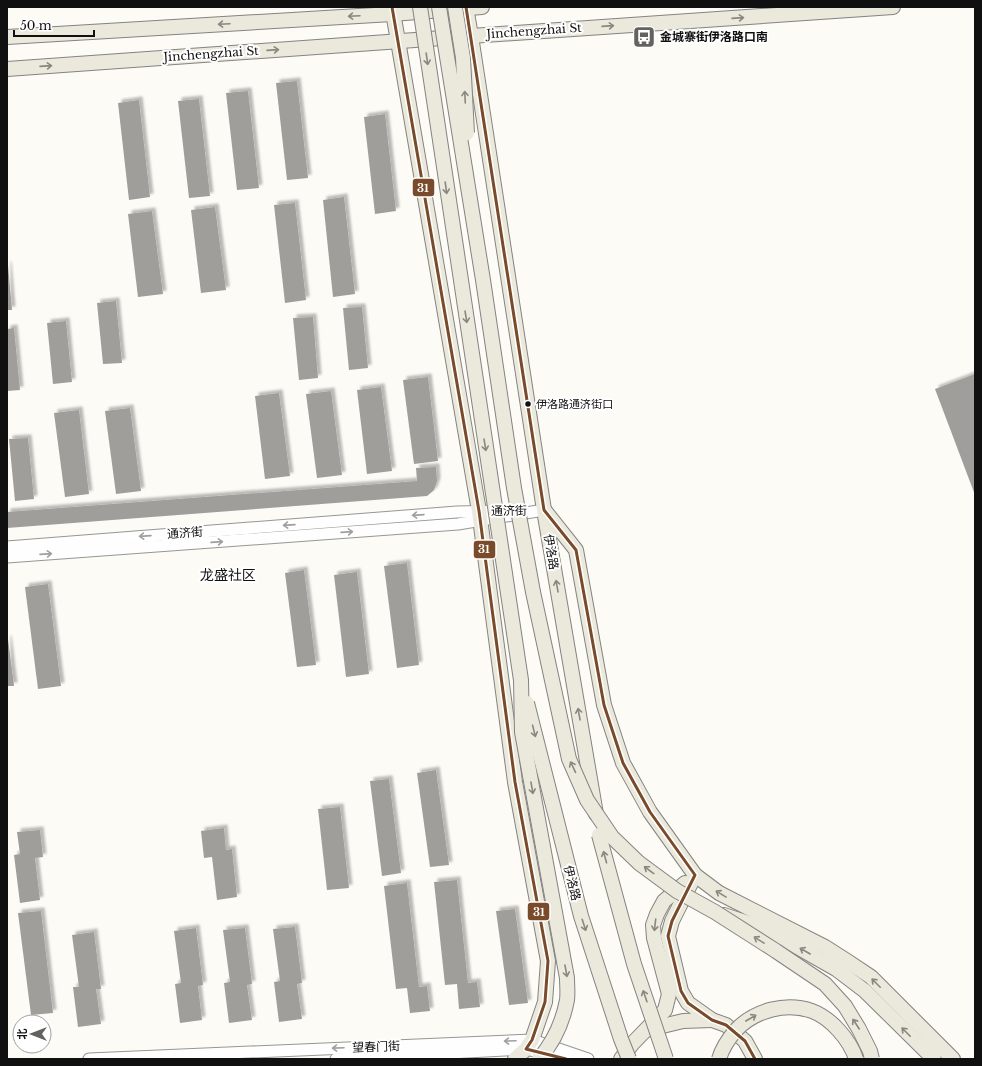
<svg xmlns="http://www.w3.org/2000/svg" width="982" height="1066" font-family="'Libre Baskerville','Noto Sans SC',serif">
	<defs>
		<filter id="shadow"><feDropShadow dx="3.5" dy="-3.5" stdDeviation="1" flood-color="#0004"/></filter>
	</defs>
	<rect width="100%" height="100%" fill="#fcfbf6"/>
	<g fill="#a09e9b" filter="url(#shadow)">
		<polygon points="297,81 308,178 287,180 276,83"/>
		<polygon points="248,91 259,188 237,190 226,93"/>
		<polygon points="199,99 210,196 189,198 178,101"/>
		<polygon points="139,100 150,197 129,200 118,103"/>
		<polygon points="385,114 396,211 375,214 364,117"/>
		<polygon points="344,197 355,294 333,297 323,200"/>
		<polygon points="295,203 306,300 285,303 274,205"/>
		<polygon points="215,207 226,290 201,293 191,210"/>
		<polygon points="152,211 163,294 138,297 128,214"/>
		<polygon points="7,265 8,265 12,310 7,310"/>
		<polygon points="116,301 122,363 103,364 97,303"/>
		<polygon points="362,307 368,368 349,370 343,308"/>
		<polygon points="313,317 318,378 299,380 293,318"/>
		<polygon points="66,321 72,382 53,384 47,323"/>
		<polygon points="14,328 20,390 7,391 7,329"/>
		<polygon points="975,374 975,495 935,389"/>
		<polygon points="428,377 438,461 414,464 403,380"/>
		<polygon points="381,387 392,471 367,474 357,390"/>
		<polygon points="331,391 342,475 317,478 306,394"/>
		<polygon points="279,393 290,476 265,479 255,396"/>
		<polygon points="130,408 141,491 116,494 105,411"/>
		<polygon points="79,410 89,494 65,497 54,413"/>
		<polygon points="28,438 34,499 15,501 9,439"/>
		<polygon points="436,467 437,481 434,490 427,496 7,528 7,512 417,481 416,468"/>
		<polygon points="407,563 419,665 397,668 384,566"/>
		<polygon points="304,570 316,665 297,667 285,573"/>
		<polygon points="357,572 369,674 346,677 334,575"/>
		<polygon points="48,584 61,686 38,689 25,587"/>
		<polygon points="7,639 8,639 14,686 7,686"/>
		<polygon points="436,770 449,865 430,867 417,773"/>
		<polygon points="389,779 401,873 382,876 370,781"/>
		<polygon points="340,807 349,888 327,890 318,809"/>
		<polygon points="224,828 226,850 232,849 237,897 217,900 212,857 204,858 201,831"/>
		<polygon points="40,830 43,857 35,858 40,900 20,903 14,855 20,854 17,832"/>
		<polygon points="457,880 468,983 477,982 480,1007 459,1009 457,984 445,985 434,882"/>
		<polygon points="407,883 419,987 427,986 430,1011 410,1013 407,988 396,989 384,886"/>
		<polygon points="515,909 528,1003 509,1005 496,911"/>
		<polygon points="41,911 53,1013 31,1015 18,913"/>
		<polygon points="295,927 302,983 297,984 302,1019 279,1022 274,982 280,981 273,929"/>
		<polygon points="196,928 203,985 198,986 202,1020 180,1023 175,984 181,983 174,931"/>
		<polygon points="245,928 252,984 247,985 252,1020 229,1023 224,983 230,982 223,930"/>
		<polygon points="94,932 101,989 96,989 101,1024 78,1027 73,987 79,987 72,935"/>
	</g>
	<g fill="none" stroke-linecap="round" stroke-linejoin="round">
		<g stroke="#969694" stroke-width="13">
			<g id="minor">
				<polyline points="7,547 457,512 503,511"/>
				<polyline points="7,557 458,524 544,510"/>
				<polyline points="89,1059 532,1040 588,1059"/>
				<polyline points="336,1059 526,1049 566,1059"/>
			</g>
		</g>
		<g stroke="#848381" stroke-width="16">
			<g id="major">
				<polyline points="392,7 398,41 479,511 515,782 548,961 545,1002 532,1040 526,1049 515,1059"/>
				<polyline points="466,7 471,36 544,510 596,814"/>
				<polyline points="7,37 392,14 482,7"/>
				<polyline points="7,69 471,36 893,7"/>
				<polyline points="545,511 576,550 604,705 623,763 650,812 695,875 719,893 825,947 847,961 871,977 953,1059"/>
				<polyline points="695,875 672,921 668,936 681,991 688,1003 712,1020 726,1025 745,1041 755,1059"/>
				<polyline points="724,915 751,924 792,944 836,969 865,991 934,1059"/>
				<polyline points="646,1030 683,1021 712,1020"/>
				<polyline points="621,1059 632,1044 665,1010 669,994 654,938 653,925 657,914 664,901 685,883"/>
			</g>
		</g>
		<use href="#minor" stroke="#fffefe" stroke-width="11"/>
		<use href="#major" stroke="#ebe8dc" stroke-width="14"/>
		<g stroke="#848381" stroke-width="16" stroke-linecap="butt">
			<g id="major-bridge">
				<path d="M420,7l101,673 1,52 45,246c0,7 1,15 0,22 -4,21 -14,43 -28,59"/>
				<polyline points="439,7 483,280 514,488 533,592 569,759 587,800 612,837 639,863 677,891 715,912 776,951 825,984 845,1006 859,1029 870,1051 872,1059"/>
				<polyline points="455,7 463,58 467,133"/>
				<polyline points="527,703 581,916 621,1039 629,1059"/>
				<polyline points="599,835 634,964 666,1059"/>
				<path d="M719,1059c3,-10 10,-21 17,-29 19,-20 50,-28 76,-19 19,7 38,29 44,48"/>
			</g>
		</g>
		<use href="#major-bridge" stroke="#ebe8dc" stroke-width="14"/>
		<g stroke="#fff" stroke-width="6">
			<g id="bus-1">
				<polyline points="392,7 479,511 515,782 548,961 545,1002 532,1040 526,1049 566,1059"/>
				<polyline points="466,7 544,510 576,550 604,705 623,763 650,812 695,875 672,921 668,936 681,991 688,1003 712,1020 726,1025 745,1041 755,1059"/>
			</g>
		</g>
		<use href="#bus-1" stroke="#7a4b2a" stroke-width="3"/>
	</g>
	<defs><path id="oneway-shaft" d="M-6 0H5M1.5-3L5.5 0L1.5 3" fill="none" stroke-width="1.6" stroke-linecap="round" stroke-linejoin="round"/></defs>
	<g stroke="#888780">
		<use href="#oneway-shaft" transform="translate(354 16) rotate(177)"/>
		<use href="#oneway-shaft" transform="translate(738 18) rotate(-4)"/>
		<use href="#oneway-shaft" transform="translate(224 24) rotate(177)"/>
		<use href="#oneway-shaft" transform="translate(608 26) rotate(-4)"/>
		<use href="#oneway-shaft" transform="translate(273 50) rotate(-4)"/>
		<use href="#oneway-shaft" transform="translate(427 59) rotate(82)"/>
		<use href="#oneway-shaft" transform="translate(46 66) rotate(-4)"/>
		<use href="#oneway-shaft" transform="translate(465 97) rotate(-93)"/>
		<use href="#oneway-shaft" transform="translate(446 188) rotate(82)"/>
		<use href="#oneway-shaft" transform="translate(466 317) rotate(81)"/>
		<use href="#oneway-shaft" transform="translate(485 445) rotate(81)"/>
		<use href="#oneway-shaft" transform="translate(557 586) rotate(-100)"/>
		<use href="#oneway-shaft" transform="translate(579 714) rotate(-100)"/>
		<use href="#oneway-shaft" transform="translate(534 731) rotate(76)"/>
		<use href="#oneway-shaft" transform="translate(573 767) rotate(-115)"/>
		<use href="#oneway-shaft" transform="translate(532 788) rotate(80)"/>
		<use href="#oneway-shaft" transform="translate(605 857) rotate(-105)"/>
		<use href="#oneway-shaft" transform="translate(649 870) rotate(-144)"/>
		<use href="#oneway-shaft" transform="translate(721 894) rotate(-149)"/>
		<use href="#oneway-shaft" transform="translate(584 925) rotate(72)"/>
		<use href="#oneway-shaft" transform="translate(655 925) rotate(97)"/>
		<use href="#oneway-shaft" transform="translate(759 940) rotate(-148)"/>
		<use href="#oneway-shaft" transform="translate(805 951) rotate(-150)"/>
		<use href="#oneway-shaft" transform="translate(566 971) rotate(80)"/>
		<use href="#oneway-shaft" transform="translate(876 983) rotate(-135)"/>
		<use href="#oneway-shaft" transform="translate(645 996) rotate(-109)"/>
		<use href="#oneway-shaft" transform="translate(751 1018) rotate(-30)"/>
		<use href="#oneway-shaft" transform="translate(856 1024) rotate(-123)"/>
		<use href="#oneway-shaft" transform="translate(906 1032) rotate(-135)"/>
	</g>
	<g stroke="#9f9f9f">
		<use href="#oneway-shaft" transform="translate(418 515) rotate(176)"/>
		<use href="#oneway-shaft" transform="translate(289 525) rotate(176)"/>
		<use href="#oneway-shaft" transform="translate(347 532) rotate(-4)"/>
		<use href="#oneway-shaft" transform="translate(145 536) rotate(176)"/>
		<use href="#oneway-shaft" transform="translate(217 542) rotate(-4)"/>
		<use href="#oneway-shaft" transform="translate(46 554) rotate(-4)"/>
		<use href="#oneway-shaft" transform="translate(510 1041) rotate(178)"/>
		<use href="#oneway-shaft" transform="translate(338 1048) rotate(178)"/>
	</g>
	<defs>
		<g id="bus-square" transform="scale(1.15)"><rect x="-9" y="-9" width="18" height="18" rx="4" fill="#636260" stroke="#fff"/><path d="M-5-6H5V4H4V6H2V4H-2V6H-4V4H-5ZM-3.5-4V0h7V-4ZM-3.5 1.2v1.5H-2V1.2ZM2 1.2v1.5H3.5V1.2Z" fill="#fff"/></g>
	</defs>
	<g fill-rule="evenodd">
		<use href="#bus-square" x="644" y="37"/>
	</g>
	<circle fill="#101010" stroke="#fff" stroke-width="1.5" cx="528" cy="404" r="3.5"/>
	<g text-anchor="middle" stroke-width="4" stroke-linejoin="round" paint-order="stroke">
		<g font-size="11" fill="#101010" stroke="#fff" text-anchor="start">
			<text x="536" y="408">伊洛路通济街口</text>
		</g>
		<g font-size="12" fill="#101010" stroke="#fff">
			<text transform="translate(534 31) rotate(-4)" y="4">Jinchengzhai St</text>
			<text transform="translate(211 54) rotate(-4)" y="4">Jinchengzhai St</text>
			<text transform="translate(509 511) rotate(-1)" y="4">通济街</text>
			<text transform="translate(185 533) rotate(-4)" y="4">通济街</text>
			<text transform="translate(551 552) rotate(80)" y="4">伊洛路</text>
			<text transform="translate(572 883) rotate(76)" y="4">伊洛路</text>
			<text transform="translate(376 1047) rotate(-2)" y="4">望春门街</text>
		</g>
		<g font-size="12" font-weight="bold" fill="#101010" stroke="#fff" text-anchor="start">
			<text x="660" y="41">金城寨街伊洛路口南</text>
		</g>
		<g font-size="14" fill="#101010" stroke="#fff">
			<text x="228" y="580">龙盛社区</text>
		</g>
	</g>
	<g stroke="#fff" stroke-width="1.5">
		<rect x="412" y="178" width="23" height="19" rx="4" fill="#7a4b2a"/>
		<rect x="473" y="540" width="23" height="19" rx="4" fill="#7a4b2a"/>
		<rect x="527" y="902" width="23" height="19" rx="4" fill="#7a4b2a"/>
	</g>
	<g font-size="11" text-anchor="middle" font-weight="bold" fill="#fff">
		<text x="423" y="192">31</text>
		<text x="484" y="553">31</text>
		<text x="539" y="916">31</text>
	</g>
	<rect width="982" height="1066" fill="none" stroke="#101010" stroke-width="16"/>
	<g transform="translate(32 1034) rotate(270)"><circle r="19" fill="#ffffff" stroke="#9f9f9f"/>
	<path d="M0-3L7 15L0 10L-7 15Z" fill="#636260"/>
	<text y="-6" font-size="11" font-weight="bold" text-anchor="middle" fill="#101010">北</text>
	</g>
	<path d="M14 30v6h80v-6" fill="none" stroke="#101010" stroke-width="2"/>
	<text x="20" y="30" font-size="12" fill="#101010" stroke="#ffffff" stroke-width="3" paint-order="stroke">50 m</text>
</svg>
